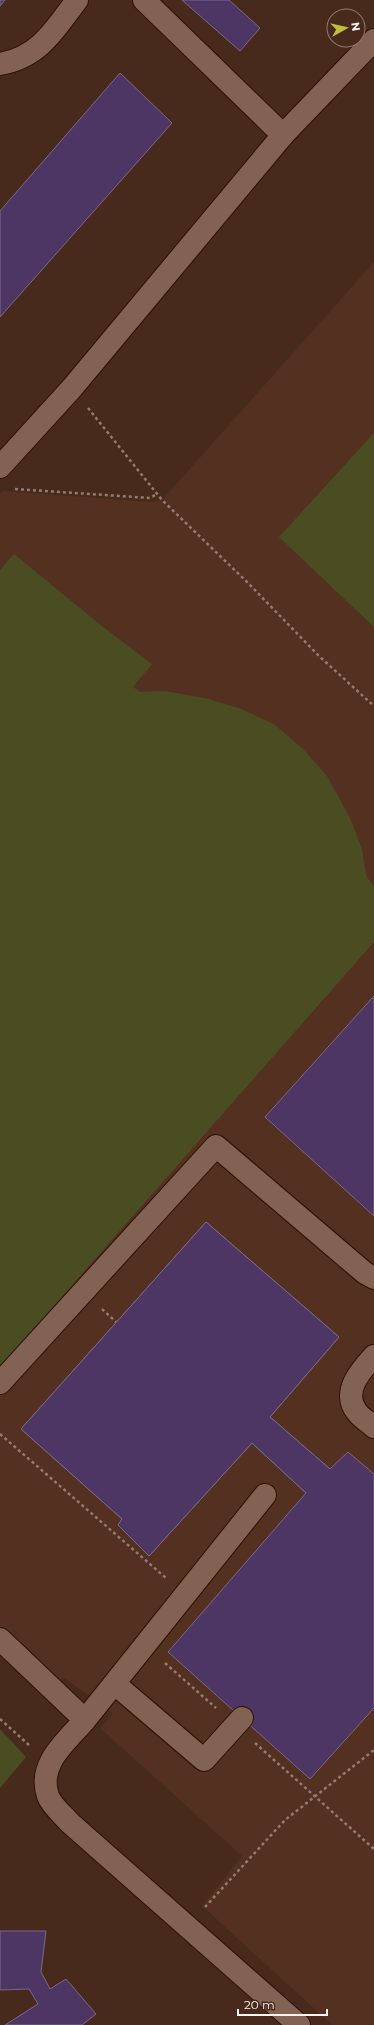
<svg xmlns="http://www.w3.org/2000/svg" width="374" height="2025" font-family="Montserrat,sans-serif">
	<rect width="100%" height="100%" fill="#472a1c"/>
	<polygon fill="#53301f" points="374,262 374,2025 332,2025 202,1906 242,1856 100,1728 113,1714 108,1709 63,1677 46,1698 0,1656 0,493 4,491 151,502 162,500"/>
	<g fill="#4a4d22">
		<polygon points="374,433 374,627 279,537"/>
		<polygon points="14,554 103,627 152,664 133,687 141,692 165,691 209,699 241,709 274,724 304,750 327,776 350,818 362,849 366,875 374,887 374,942 0,1367 0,570"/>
		<polygon points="0,1729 26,1757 0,1788"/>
	</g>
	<g fill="#4e3664" stroke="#786a87">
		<polygon points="0,0 5,0 0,6"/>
		<polygon points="182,0 229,0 260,28 240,51"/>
		<polygon points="120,73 172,123 0,317 0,211"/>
		<polygon points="374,996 374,1216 265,1117"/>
		<polygon points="206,1222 339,1337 270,1417 330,1469 306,1493 252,1443 149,1556 118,1525 122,1519 21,1429"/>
		<polygon points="206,1222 339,1337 270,1417 330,1469 348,1452 374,1474 374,1708 310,1779 168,1652 306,1493 252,1443 149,1556 118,1525 122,1519 21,1429"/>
		<polygon points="0,1931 46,1931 41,1972 50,1989 66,1979 96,2014 82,2025 5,2025 38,2004 29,1989 0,1990"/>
	</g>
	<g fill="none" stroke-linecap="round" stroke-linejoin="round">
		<g stroke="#2c1205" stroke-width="24">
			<g id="minor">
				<polyline points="144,0 283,135"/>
				<path d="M0,64c40,-7 55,-35 77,-64"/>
				<polyline points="0,467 72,388 283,135 374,40"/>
				<path d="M374,1356c-13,14 -33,36 -17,56 4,6 12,10 17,15"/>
				<polyline points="0,1383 216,1146 365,1273 374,1278"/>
				<path d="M265,1495l-180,225c-19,22 -48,44 -37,76 3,9 15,19 22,27l229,202"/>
				<polyline points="0,1639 85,1720"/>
				<polyline points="115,1684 204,1760 242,1718"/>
			</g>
		</g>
		<g stroke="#927c71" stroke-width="2.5" stroke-dasharray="3 3" stroke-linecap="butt">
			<polyline points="88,408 162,500 247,582 319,656 374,706"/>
			<polyline points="15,489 150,498 157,494"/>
			<polyline points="102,1309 116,1322"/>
			<polyline points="0,1434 166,1578"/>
			<polyline points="165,1663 216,1708"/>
			<polyline points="0,1719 29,1745"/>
			<polyline points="255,1743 374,1849"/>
			<polyline points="205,1907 285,1820 374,1750"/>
		</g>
		<use href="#minor" stroke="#826253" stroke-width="22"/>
	</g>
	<g transform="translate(346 28) rotate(82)"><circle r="19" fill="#472a1c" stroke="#907a70"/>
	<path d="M0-3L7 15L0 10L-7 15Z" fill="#bfbe41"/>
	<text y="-6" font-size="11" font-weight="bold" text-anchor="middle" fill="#fef2ed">N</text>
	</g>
	<path d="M238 2009v6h89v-6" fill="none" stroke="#fef2ed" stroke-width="2"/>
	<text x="244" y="2009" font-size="12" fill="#fef2ed" stroke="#472a1c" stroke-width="3" paint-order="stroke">20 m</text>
</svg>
